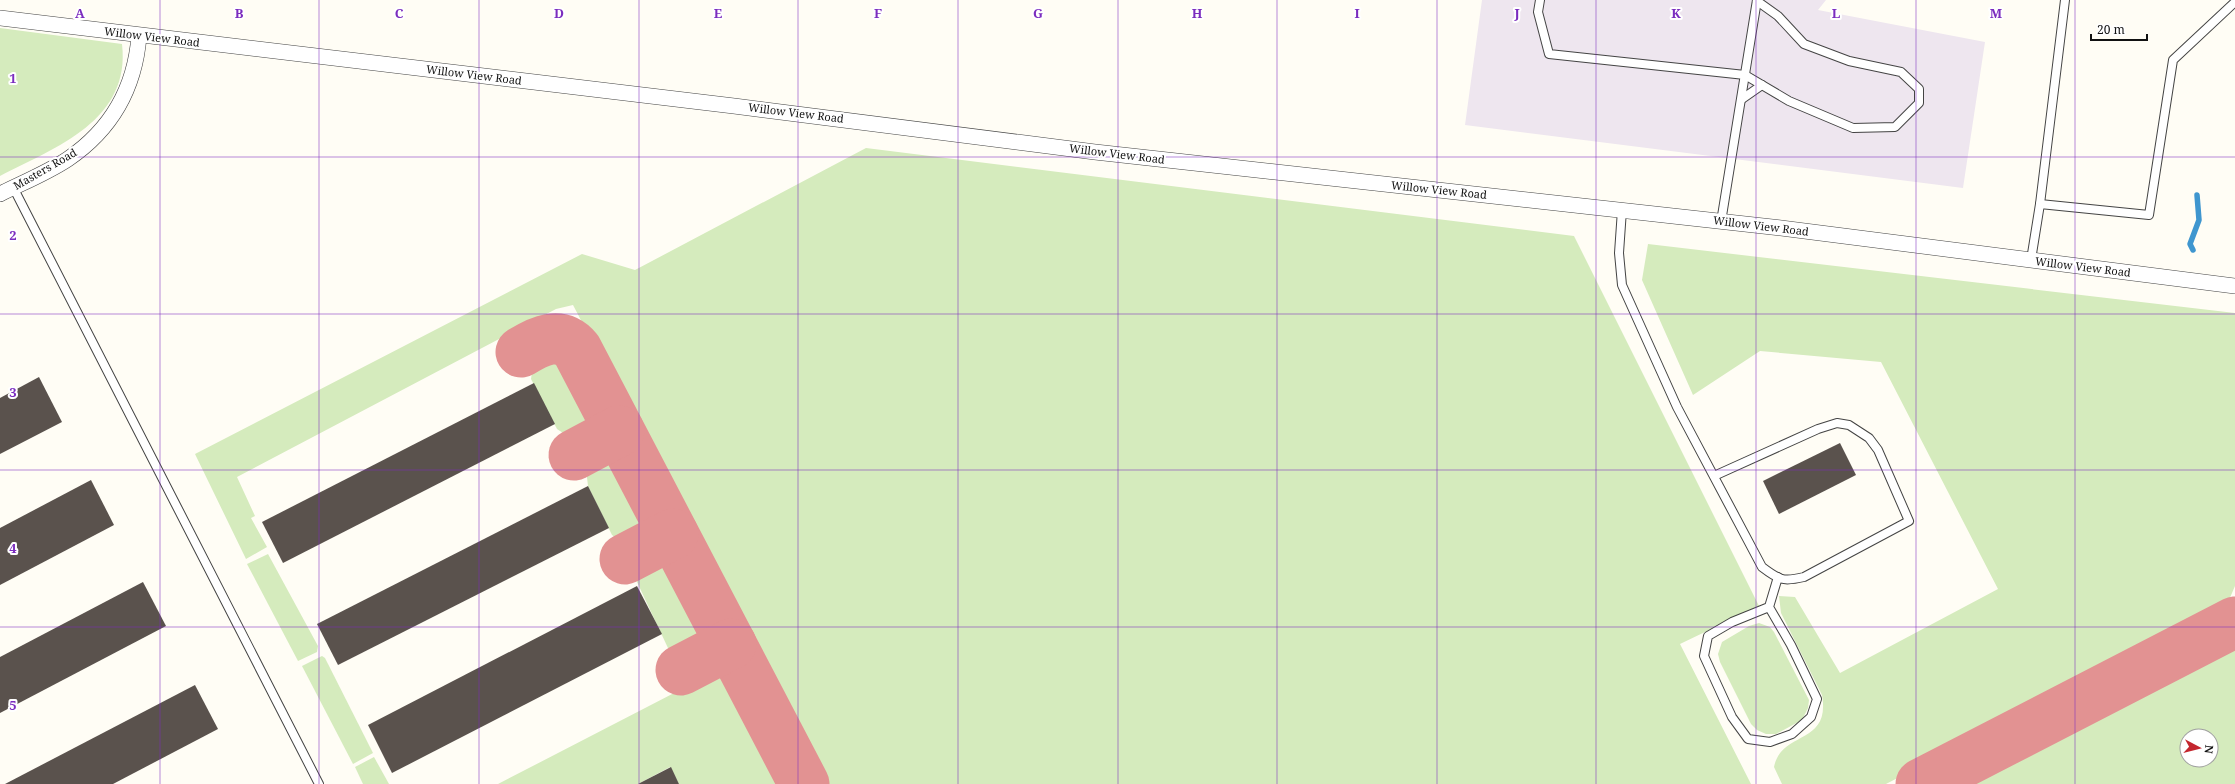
<svg xmlns="http://www.w3.org/2000/svg" width="2235" height="784" font-family="'Noto Serif',serif">
	<rect width="100%" height="100%" fill="#fffdf5"/>
	<polygon fill="#eee6ef" points="1482,0 1826,0 1818,10 1985,42 1963,188 1465,125"/>
	<g fill="#d5ebbd" fill-rule="evenodd">
		<path d="M0,28l122,16c9,76 -65,103 -122,132z"/>
		<polygon points="866,148 1574,236 1759,606 1680,644 1751,784 824,784 573,305 556,309 237,477 255,516 251,518 267,547 246,559 195,454 582,254 635,270"/>
		<path d="M1648,244l587,69v273l-9,21 -340,177h-104l-8,-17c7,-37 57,-21 48,-72l-41,-82 -2,-17 16,1 45,76 158,-84 -117,-227 -121,-11 -67,44 -51,-115z"/>
		<polygon points="549,358 558,359 564,363 590,413 588,427 569,437 557,429 531,379 533,366"/>
		<path d="M605,459l10,3c7,11 28,44 29,55 2,16 -20,29 -32,18l-24,-49 -2,-17z"/>
		<polygon points="268,554 318,646 317,652 298,661 247,564"/>
		<path d="M665,563l7,6 30,62 -2,8c-10,7 -19,12 -32,9l-31,-66c1,-13 15,-19 28,-19z"/>
		<polygon points="1759,623 1770,627 1774,632 1809,700 1808,708 1802,720 1776,734 1766,734 1757,730 1751,724 1720,662 1718,654 1722,642 1749,626"/>
		<path d="M2235,641v143h-276zM2187,736h24v24h-24z"/>
		<polygon points="322,656 325,658 373,753 353,764 302,666"/>
		<polygon points="716,674 723,675 730,681 783,784 679,784 670,767 638,784 498,784 707,676"/>
		<polygon points="374,757 389,784 363,784 355,767"/>
	</g>
	<g fill="none" stroke-linecap="round" stroke-linejoin="round">
		<polyline stroke="#3f96cf" stroke-width="5.5" points="2193,250 2190,244 2199,220 2197,195"/>
		<g stroke="#e29292" stroke-width="51">
			<path d="M521,352c18,-11 39,-22 56,-2l227,434"/>
			<polyline points="574,455 619,431"/>
			<polyline points="625,559 673,534"/>
			<polyline points="681,670 731,644"/>
			<polyline points="1921,784 2235,622"/>
		</g>
	</g>
	<g fill="#5a524d">
		<polygon points="39,377 62,422 0,454 0,398"/>
		<polygon points="534,383 555,424 283,563 262,522"/>
		<polygon points="1840,443 1856,475 1779,514 1763,481"/>
		<polygon points="91,480 114,525 0,585 0,528"/>
		<polygon points="588,486 609,528 338,665 317,624"/>
		<polygon points="143,582 166,626 0,713 0,657"/>
		<polygon points="637,586 662,634 392,773 368,725"/>
		<polygon points="195,685 218,729 113,784 5,784"/>
		<polygon points="671,767 679,784 638,784"/>
	</g>
	<g fill="none" stroke-linecap="round" stroke-linejoin="round">
		<g stroke="#444" stroke-width="10">
			<g id="lane">
				<polyline points="1540,0 1538,12 1549,54 1745,75 1789,101 1853,128 1895,127 1919,103 1919,89 1901,72 1849,61 1804,44 1778,16 1757,1"/>
				<polyline points="1742,99 1762,85"/>
				<polyline points="13,187 319,784"/>
				<polyline points="2040,204 2065,0"/>
				<path d="M1622,210l-3,43 3,32 55,122 85,160c17,13 21,15 42,10l105,-56 -31,-71 -9,-12 -20,-13 -12,-2 -19,6 -104,47"/>
				<polyline points="1721,222 1757,0"/>
				<polyline points="2031,260 2040,204 2149,215 2173,60 2235,2"/>
				<polyline points="1769,607 1732,622 1708,636 1704,656 1732,717 1748,739 1770,742 1792,734 1811,717 1817,699 1791,645 1769,607 1778,577"/>
			</g>
		</g>
		<g stroke="#444" stroke-width="16">
			<g id="street">
				<polyline points="0,18 734,106 1095,152 1781,228 2235,286"/>
				<path d="M0,194c22,-11 47,-21 68,-35 44,-30 67,-72 71,-123"/>
			</g>
		</g>
		<use href="#lane" stroke="#fff" stroke-width="8"/>
		<use href="#street" stroke="#fff" stroke-width="15"/>
	</g>
	<path fill="none" stroke="#7b2cbf" stroke-width="1" stroke-opacity="0.55" d="M160,0v784M319,0v784M479,0v784M639,0v784M798,0v784M958,0v784M1118,0v784M1277,0v784M1437,0v784M1596,0v784M1756,0v784M1916,0v784M2075,0v784M0,157h2235M0,314h2235M0,470h2235M0,627h2235"/>
	<g text-anchor="middle" stroke-width="4" stroke-linejoin="round" paint-order="stroke">
		<g font-size="11" fill="#111" stroke="#fff">
			<text transform="translate(152 37) rotate(7)" y="4">Willow View Road</text>
			<text transform="translate(474 75) rotate(7)" y="4">Willow View Road</text>
			<text transform="translate(796 113) rotate(7)" y="4">Willow View Road</text>
			<text transform="translate(1117 154) rotate(7)" y="4">Willow View Road</text>
			<text transform="translate(45 169) rotate(-30)" y="4">Masters Road</text>
			<text transform="translate(1439 190) rotate(6)" y="4">Willow View Road</text>
			<text transform="translate(1761 226) rotate(7)" y="4">Willow View Road</text>
			<text transform="translate(2083 267) rotate(7)" y="4">Willow View Road</text>
		</g>
	</g>
	<g font-size="13" text-anchor="middle" font-weight="bold" fill="#7b2cbf" stroke="#fff" stroke-width="4" stroke-linejoin="round" paint-order="stroke">
		<text x="80" y="18">A</text>
		<text x="239" y="18">B</text>
		<text x="399" y="18">C</text>
		<text x="559" y="18">D</text>
		<text x="718" y="18">E</text>
		<text x="878" y="18">F</text>
		<text x="1038" y="18">G</text>
		<text x="1197" y="18">H</text>
		<text x="1357" y="18">I</text>
		<text x="1517" y="18">J</text>
		<text x="1676" y="18">K</text>
		<text x="1836" y="18">L</text>
		<text x="1996" y="18">M</text>
		<text x="13" y="83">1</text>
		<text x="13" y="240">2</text>
		<text x="13" y="397">3</text>
		<text x="13" y="553">4</text>
		<text x="13" y="710">5</text>
	</g>
	<g transform="translate(2199 748) rotate(97)"><circle r="19" fill="#ffffff" stroke="#a0a0a0"/>
	<path d="M0-3L7 15L0 10L-7 15Z" fill="#c4262e"/>
	<text y="-6" font-size="11" font-weight="bold" text-anchor="middle" fill="#111111">N</text>
	</g>
	<path d="M2091 34v6h56v-6" fill="none" stroke="#111111" stroke-width="2"/>
	<text x="2097" y="34" font-size="12" fill="#111111" stroke="#ffffff" stroke-width="3" paint-order="stroke">20 m</text>
</svg>
